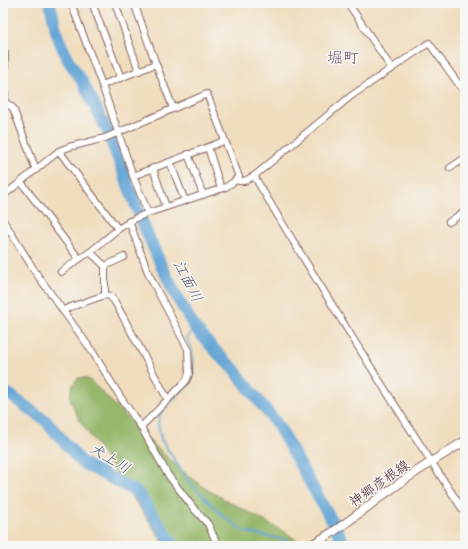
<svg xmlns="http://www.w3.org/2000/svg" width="468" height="549" font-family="Caveat,'Klee One',sans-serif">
	<rect width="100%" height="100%" fill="#f6f6f2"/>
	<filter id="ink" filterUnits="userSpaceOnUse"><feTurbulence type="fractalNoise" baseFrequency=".025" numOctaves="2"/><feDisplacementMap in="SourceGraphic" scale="8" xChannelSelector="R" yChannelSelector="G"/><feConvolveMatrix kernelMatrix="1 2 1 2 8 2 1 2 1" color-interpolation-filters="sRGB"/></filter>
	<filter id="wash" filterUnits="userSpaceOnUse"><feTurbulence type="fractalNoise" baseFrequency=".012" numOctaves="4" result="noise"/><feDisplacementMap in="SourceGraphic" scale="16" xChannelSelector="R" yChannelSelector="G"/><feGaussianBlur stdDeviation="0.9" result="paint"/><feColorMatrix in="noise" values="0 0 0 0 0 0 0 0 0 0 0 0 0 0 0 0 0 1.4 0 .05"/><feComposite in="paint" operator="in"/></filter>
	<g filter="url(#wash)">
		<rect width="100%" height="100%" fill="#f0ddbe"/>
		<path fill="#96b86c" stroke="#706c4c" d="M78,378h7l6,3 62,63 27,25 26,20 80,44 19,13h-139l-86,-125c-8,-17 -16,-27 -2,-43z"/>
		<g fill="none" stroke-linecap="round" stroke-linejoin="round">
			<polyline stroke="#60a3d4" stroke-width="2" points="195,328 187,337 192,350 193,377 189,384 168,404 160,415 158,424 161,439 188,481 223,516 245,532 287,540 297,546"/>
			<g stroke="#60a3d4" stroke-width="12">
				<polyline points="50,3 57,35 68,60 82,81 107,130 143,224 161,265 178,299 195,328 221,357 233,368 277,424 346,546"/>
				<polyline points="3,390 46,421 82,463 137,492 174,546"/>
			</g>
		</g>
	</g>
	<g filter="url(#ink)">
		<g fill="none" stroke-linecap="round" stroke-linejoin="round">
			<g stroke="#84625e" stroke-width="8">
				<g id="minor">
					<polyline points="71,3 102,85 133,176 148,213"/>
					<polyline points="92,3 121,78"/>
					<polyline points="115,3 139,71"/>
					<polyline points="134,3 156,64"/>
					<polyline points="348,3 392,69"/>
					<polyline points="3,53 5,53 5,102 13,108 36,170"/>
					<polyline points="102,85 156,64 173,108"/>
					<polyline points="208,147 221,189"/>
					<polyline points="59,151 69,147 105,138 207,94 239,177 232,183 226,187 148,213 136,218 118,229 90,252 105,266 105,295"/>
					<polyline points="188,154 203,195"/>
					<polyline points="170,162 185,201"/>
					<polyline points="153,168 166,207"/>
					<polyline points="450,168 465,158"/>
					<polyline points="133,176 224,141"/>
					<path d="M254,176c68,114 138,227 211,337"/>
					<path d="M235,180c8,3 12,0 19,-4l97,-80 78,-53 36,50"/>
					<polyline points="21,182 79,259 90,252"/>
					<polyline points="3,196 59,151 118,229"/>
					<polyline points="3,220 36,273 92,351 121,398 141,427 168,475 195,510 208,524 218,546"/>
					<polyline points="129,221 149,275 188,349 189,374 186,381 141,427"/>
					<polyline points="449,222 465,211"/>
					<polyline points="105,266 124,257"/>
					<polyline points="61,272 79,259"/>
					<polyline points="63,311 68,308 105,295 110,296 115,302 168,400"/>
					<polyline points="321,540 326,546"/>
				</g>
			</g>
			<g stroke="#84625e" stroke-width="10">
				<path id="secondary" d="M309,546c27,-14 50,-33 74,-51 26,-19 54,-37 82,-54"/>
			</g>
			<use href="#minor" stroke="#fff" stroke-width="6"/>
			<use href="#secondary" stroke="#fff" stroke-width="8"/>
		</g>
	</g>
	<g text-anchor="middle" stroke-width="3" stroke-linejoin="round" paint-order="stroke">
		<g font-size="14" fill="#4a1f2b" stroke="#f6f6f2">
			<text transform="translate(379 483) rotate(-35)" y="5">神郷彦根線</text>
		</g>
		<g font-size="15" font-style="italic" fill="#53546f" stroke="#f6f6f2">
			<text transform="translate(188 281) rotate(63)" y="5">江面川</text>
			<text transform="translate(110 458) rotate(31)" y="5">犬上川</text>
		</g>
		<g font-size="16" fill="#785173" stroke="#f6f6f2">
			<text x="343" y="63">堀町</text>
		</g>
	</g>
	<rect width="468" height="549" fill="none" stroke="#f6f6f2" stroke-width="16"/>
</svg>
